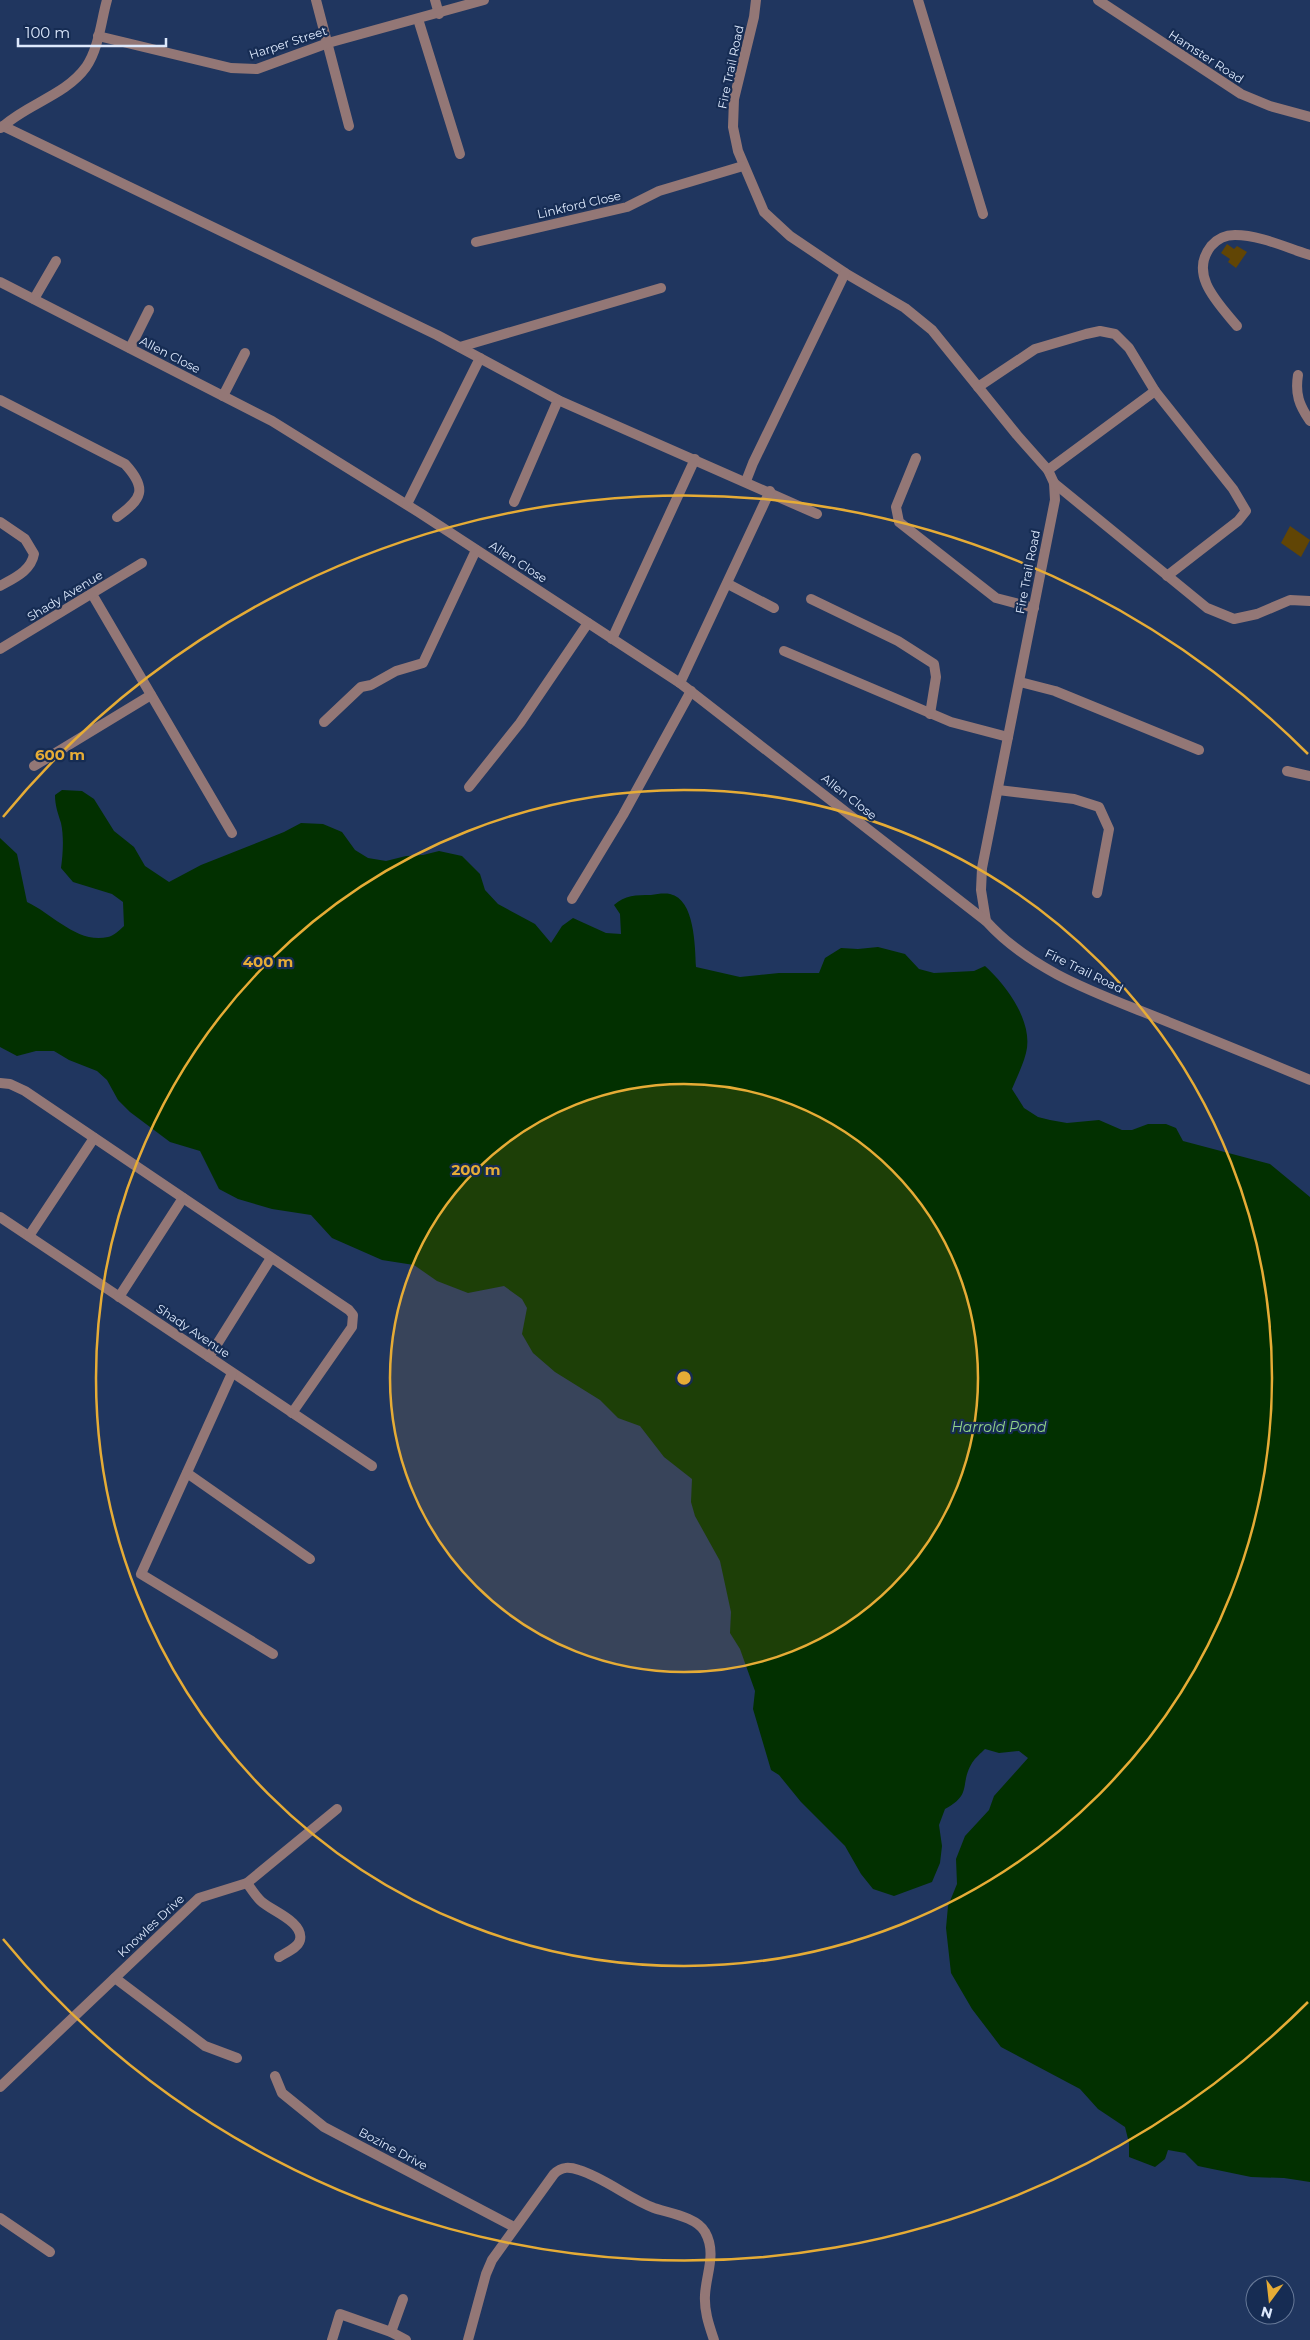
<svg xmlns="http://www.w3.org/2000/svg" width="1310" height="2340" font-family="Montserrat,sans-serif">
	<rect width="100%" height="100%" fill="#20365f"/>
	<g fill="#614505">
		<polygon points="1227,244 1234,249 1237,246 1247,252 1236,268 1228,262 1230,259 1221,253"/>
		<polygon points="1290,526 1310,540 1301,557 1281,543"/>
	</g>
	<path fill="#023000" d="M62,790l20,1 12,8 20,32 20,16 11,19 24,16 32,-17 83,-33 17,-9 22,1 19,8 13,18 13,8 18,3 20,-5 17,-1 16,-4 23,5 18,18 5,16 13,14 37,20 16,19 11,-17 11,-8 33,15 15,1 -1,-20 -6,-9c11,-10 22,-10 37,-10 6,-1 13,-2 19,-1 25,5 25,53 26,73l44,10 39,-4h40l6,-15 16,-10 17,1 20,-2 27,7 14,15 15,4 40,-2 11,-5c21,19 49,56 41,87 -3,12 -9,24 -14,36l12,19 14,9 12,3 17,3 32,-3 23,10h10l16,-6h18l10,4 7,13 87,23 40,33v985l-26,-4 -33,-1 -53,-11 -13,-13 -17,-3 -3,9 -10,8 -26,-10v-14l-4,-16 -27,-18 -18,-20 -79,-42 -29,-38 -21,-36 -5,-45 2,-22 9,-22 -1,-25 9,-23 24,-26 5,-14 34,-38 -9,-7 -20,2 -14,-4c-4,4 -10,9 -13,14 -13,22 1,31 -27,46l-6,16 3,21 -2,17 -8,19 -38,14 -21,-7 -12,-15 -16,-28 -44,-44 -22,-27 -8,-5 -18,-61 2,-18 -15,-42 -10,-16 1,-21 -11,-51 -25,-45 -4,-14 1,-23 -28,-22 -24,-31 -22,-8 -18,-18 -45,-28 -22,-19 -11,-19 5,-26 -5,-9 -18,-13 -36,7 -31,-12 -23,-16 -32,-5 -50,-22 -21,-23 -39,-6 -34,-10 -19,-10 -19,-38 -30,-9 -40,-30 -12,-12 -11,-20 -10,-9 -28,-11 -15,-9h-18l-19,5 -17,-9v-209l17,16 10,48c26,12 50,42 81,35 5,-1 12,-7 16,-11l-1,-24 -11,-8 -39,-12 -12,-14c2,-14 3,-31 0,-45 -3,-10 -6,-17 -6,-28z"/>
	<g fill="none" stroke-linecap="round" stroke-linejoin="round">
		<g stroke="#937776" stroke-width="10">
			<polyline points="316,0 349,126"/>
			<polyline points="435,0 439,14"/>
			<polyline points="756,0 754,17 734,99 733,127 738,151 764,212 790,236 845,273 905,308 932,330 1017,435 1048,470 1054,483 1055,500 982,868 981,890 986,921"/>
			<polyline points="918,0 983,214"/>
			<polyline points="1098,0 1241,94 1270,106 1310,117"/>
			<polyline points="418,19 460,154"/>
			<polyline points="98,36 231,68 257,69 328,43 484,0"/>
			<polyline points="3,126 437,335 558,400 817,514"/>
			<path d="M1,128c25,-24 64,-32 85,-61 13,-19 15,-46 21,-67"/>
			<polyline points="476,242 627,207 659,191 743,166"/>
			<path d="M0,282l272,139 148,92 260,170 306,238c46,51 113,73 175,98 50,20 99,40 149,61"/>
			<polyline points="34,299 56,261"/>
			<path d="M1237,326c-18,-22 -49,-51 -26,-80 6,-7 15,-11 24,-11 25,0 52,13 75,20"/>
			<polyline points="460,347 661,288"/>
			<polyline points="130,348 149,310"/>
			<path d="M1298,375c-3,19 1,30 12,46"/>
			<polyline points="978,387 1035,349 1086,334 1100,331 1115,334 1129,348 1155,391 1233,489 1246,511 1238,521 1167,576"/>
			<polyline points="223,396 245,353"/>
			<path d="M0,400l125,64c23,25 17,35 -8,53"/>
			<polyline points="916,458 896,507 899,522 996,598 1034,608"/>
			<polyline points="1048,470 1155,391"/>
			<polyline points="746,481 753,463 845,273"/>
			<polyline points="1054,483 1207,608 1234,619 1257,614 1290,600 1310,601"/>
			<polyline points="514,502 558,400"/>
			<polyline points="407,504 480,358"/>
			<path d="M0,522l25,17 9,15c-3,17 -20,24 -34,32"/>
			<polyline points="728,584 774,608"/>
			<polyline points="92,594 232,833"/>
			<polyline points="811,599 898,641 934,664 936,677 930,714"/>
			<polyline points="612,639 695,459"/>
			<polyline points="0,649 142,563"/>
			<polyline points="784,651 951,722 1008,737"/>
			<polyline points="1020,682 1055,691 1199,750"/>
			<polyline points="680,683 770,491"/>
			<polyline points="324,722 361,687 371,685 396,671 423,663 476,550"/>
			<polyline points="34,766 151,695"/>
			<polyline points="1287,771 1310,776"/>
			<polyline points="469,787 520,723 588,623"/>
			<polyline points="998,790 1074,799 1099,807 1109,829 1097,893"/>
			<polyline points="572,899 623,815 691,691"/>
			<polyline points="0,1083 10,1084 25,1091 349,1310 353,1315 352,1327 292,1413"/>
			<polyline points="0,1217 372,1466"/>
			<polyline points="29,1236 94,1138"/>
			<polyline points="119,1297 183,1198"/>
			<polyline points="209,1357 271,1258"/>
			<polyline points="232,1373 141,1574 273,1654"/>
			<polyline points="187,1473 310,1559"/>
			<path d="M247,1883c5,7 9,14 15,19 10,9 42,20 38,38 -2,8 -15,13 -21,17"/>
			<polyline points="115,1978 205,2046 237,2058"/>
			<polyline points="275,2076 282,2093 324,2127 514,2227"/>
			<polyline points="0,2087 199,1898 247,1883 337,1809"/>
			<polyline points="0,2218 50,2252"/>
			<polyline points="391,2332 403,2299"/>
			<polyline points="332,2340 340,2314 391,2332 406,2340"/>
			<path d="M468,2340l18,-66 6,-14 62,-86c8,-8 16,-7 25,-4 26,8 49,28 75,38 15,5 43,9 51,24 12,21 1,42 0,63 -1,16 4,30 9,45"/>
		</g>
	</g>
	<circle cx="684" cy="1378" r="294" fill="#e6ac36" fill-opacity=".12"/>
	<g fill="none" stroke="#e6ac36" stroke-width="2.5">
		<circle cx="684" cy="1378" r="294"/>
		<circle cx="684" cy="1378" r="588"/>
		<path d="M1308 2002A882 882 0 0 1 3 1939M3 817A882 882 0 0 1 1308 754"/>
	</g>
	<g text-anchor="middle" stroke-width="4.5" stroke-linejoin="round" paint-order="stroke">
		<g font-size="12" fill="#dde9fd" stroke="#162c53">
			<text transform="translate(288 43) rotate(-18)" y="4">Harper Street</text>
			<text transform="translate(1206 57) rotate(33)" y="4">Hamster Road</text>
			<text transform="translate(731 67) rotate(-78)" y="4">Fire Trail Road</text>
			<text transform="translate(579 205) rotate(-13)" y="4">Linkford Close</text>
			<text transform="translate(170 355) rotate(27)" y="4">Allen Close</text>
			<text transform="translate(518 562) rotate(33)" y="4">Allen Close</text>
			<text transform="translate(1028 572) rotate(-79)" y="4">Fire Trail Road</text>
			<text transform="translate(65 596) rotate(-31)" y="4">Shady Avenue</text>
			<text transform="translate(849 797) rotate(38)" y="4">Allen Close</text>
			<text transform="translate(1084 971) rotate(26)" y="4">Fire Trail Road</text>
			<text transform="translate(193 1331) rotate(34)" y="4">Shady Avenue</text>
			<text transform="translate(151 1926) rotate(-43)" y="4">Knowles Drive</text>
			<text transform="translate(393 2149) rotate(28)" y="4">Bozine Drive</text>
		</g>
		<g font-size="14" font-style="italic" fill="#94d58a" stroke="#162c53">
			<text x="999" y="1432">Harrold Pond</text>
		</g>
	</g>
	<circle cx="684" cy="1378" r="8" fill="#e6ac36" stroke="#162c53" stroke-width="2.5"/>
	<g font-size="15" text-anchor="middle" font-weight="bold" fill="#e6ac36" stroke="#162c53" stroke-width="4.5" stroke-linejoin="round" paint-order="stroke">
		<text x="60" y="760">600 m</text>
		<text x="268" y="967">400 m</text>
		<text x="476" y="1175">200 m</text>
	</g>
	<g transform="translate(1270 2300) rotate(195)"><circle r="24" fill="#162c53" stroke="#667897"/>
	<path d="M0-4L9 19L0 12L-9 19Z" fill="#e6ac36"/>
	<text y="-8" font-size="14" font-weight="bold" text-anchor="middle" fill="#dde9fd">N</text>
	</g>
	<path d="M18 38v8h148v-8" fill="none" stroke="#dde9fd" stroke-width="2.5"/>
	<text x="25" y="38" font-size="15" fill="#dde9fd" stroke="#162c53" stroke-width="4" paint-order="stroke">100 m</text>
</svg>
